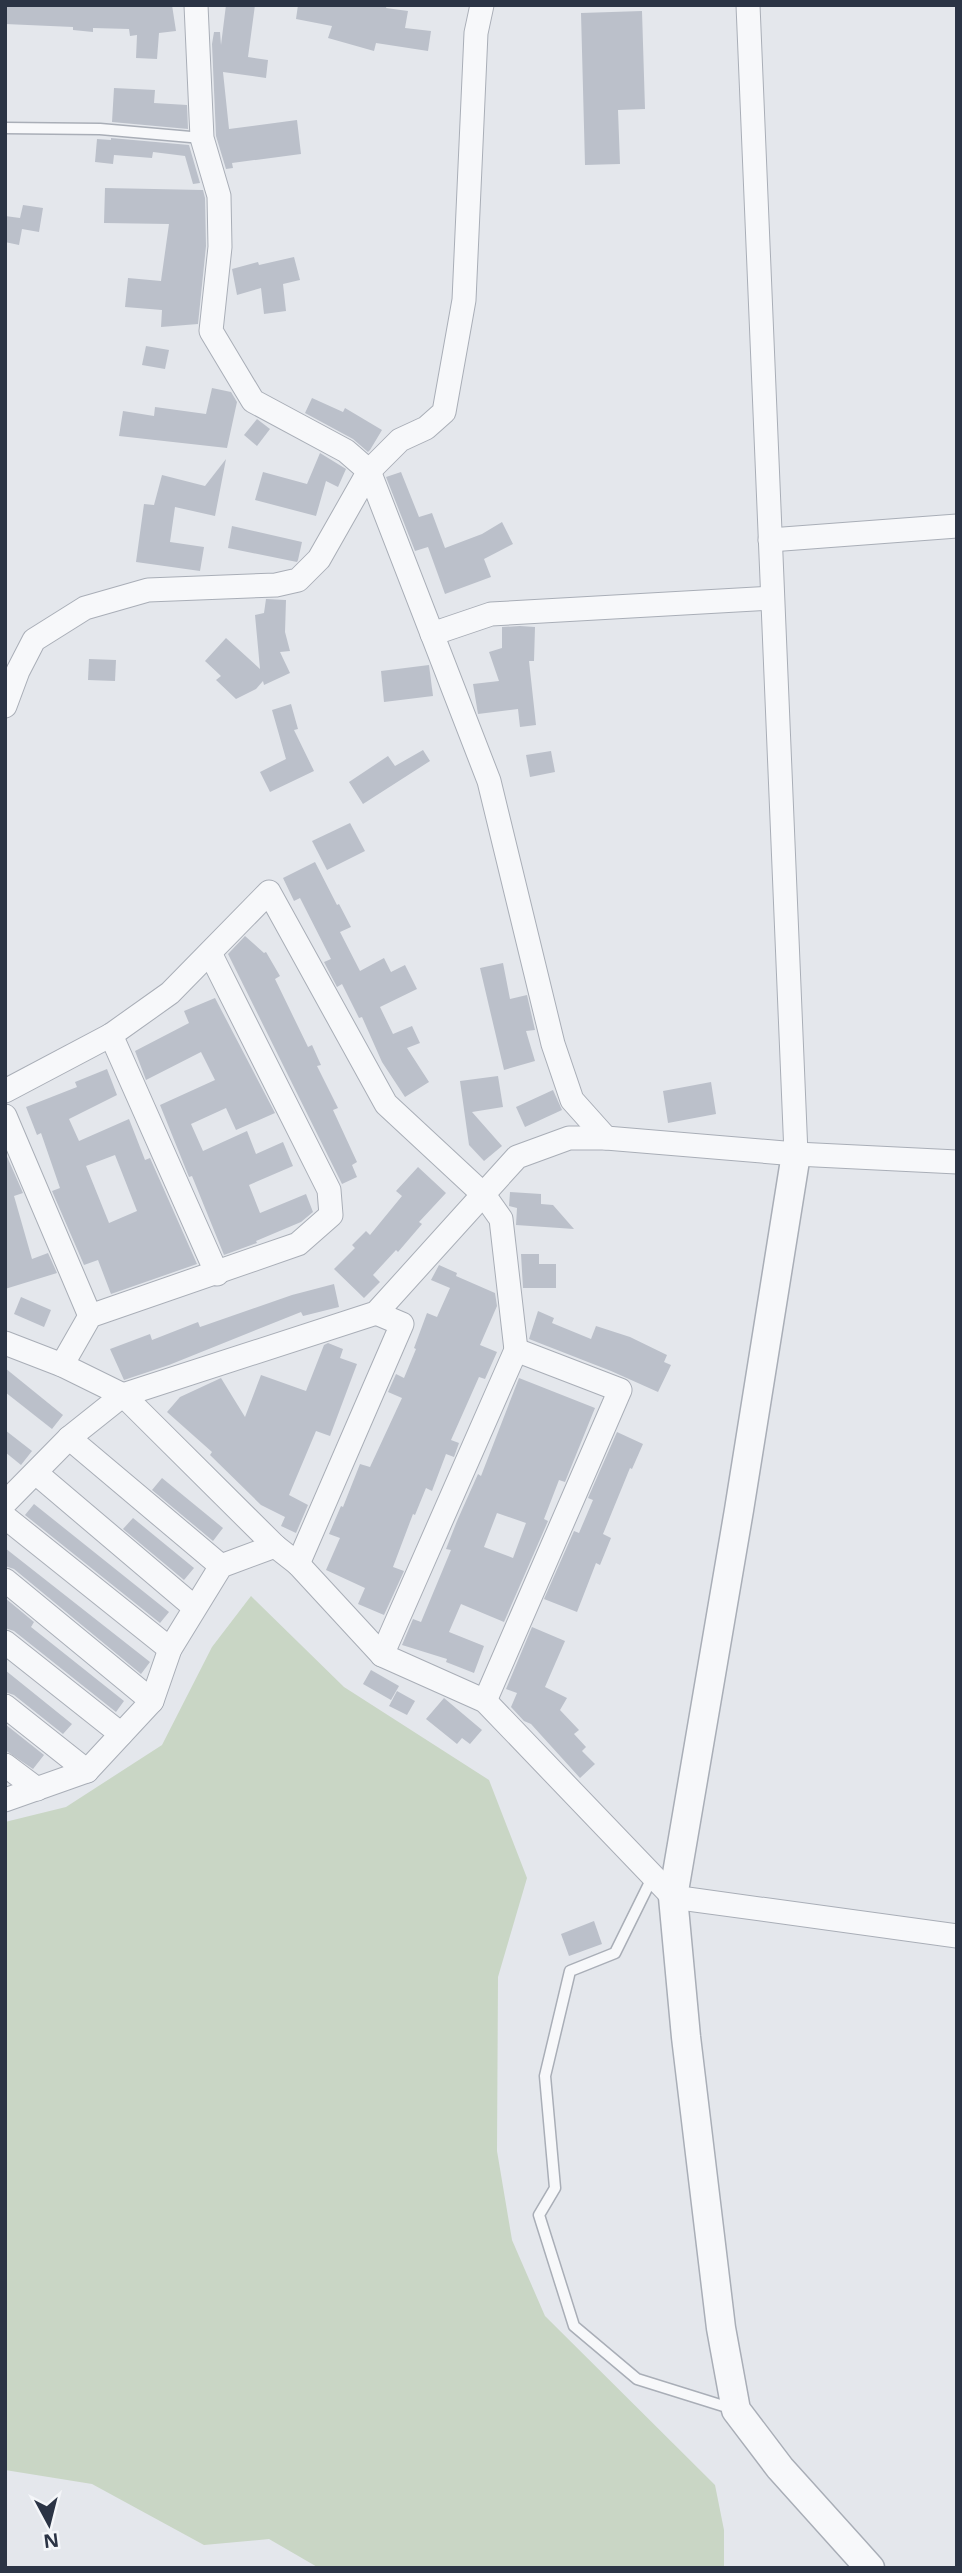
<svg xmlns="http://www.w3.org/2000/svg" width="962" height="2573" font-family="'Open Sans',sans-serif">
	<rect width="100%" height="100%" fill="#e4e7ec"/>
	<polygon fill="#c9d6c5" points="251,1596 344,1687 489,1780 527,1878 498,1977 497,2151 512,2240 545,2316 715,2485 724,2530 724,2568 319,2568 269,2539 204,2545 92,2484 5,2470 5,1822 66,1807 162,1745 212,1647"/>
	<g fill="#bbc0ca" fill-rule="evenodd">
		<polygon points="5,5 172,5 176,31 159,33 157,59 136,58 137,35 130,36 129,29 93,28 93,32 73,30 73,27 5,24"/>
		<polygon points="226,5 255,5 248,57 268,60 266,78 223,72 229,129 297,120 301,154 232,163 233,168 226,169 216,136 212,44 214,32 220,32 221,45"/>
		<polygon points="298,5 387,5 386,8 408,11 405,28 431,31 428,51 376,43 374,51 328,38 332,26 296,19"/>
		<polygon points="642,11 645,109 618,110 620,164 585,165 581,13"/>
		<polygon points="114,88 155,90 154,103 187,105 188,129 112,122"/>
		<polygon points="111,138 189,145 200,183 193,184 185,156 153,152 152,158 114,155 113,164 95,162 97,139 111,140"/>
		<polygon points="105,188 203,190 205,198 206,246 198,324 161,327 162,310 125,307 128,278 161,281 169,224 104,223"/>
		<polygon points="23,205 43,208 39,232 22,229 19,245 5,242 5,216 20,218"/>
		<polygon points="294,257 300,280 283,284 286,311 264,314 261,288 237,295 232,269 258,262 259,265"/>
		<polygon points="146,346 169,350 165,369 142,365"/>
		<polygon points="212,388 231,392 237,402 227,448 119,436 123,411 154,416 155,407 206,414"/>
		<polygon points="312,398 343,412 345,408 382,430 370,450 368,452 353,439 305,413"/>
		<polygon points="257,419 270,429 257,446 244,435"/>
		<polygon points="320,453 346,469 338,487 326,481 316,516 255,500 263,472 307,484"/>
		<polygon points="226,459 215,516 175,507 170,542 204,547 200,571 136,562 144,504 154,505 162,475 205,486"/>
		<polygon points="401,472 419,517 432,513 445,548 482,534 502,522 513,544 484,559 491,577 445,594 428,547 415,551 386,477"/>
		<polygon points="232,526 302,542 298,560 297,562 228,548"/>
		<polygon points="266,599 286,600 285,632 290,651 280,652 290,673 264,685 263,681 256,689 236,699 216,680 221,676 205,661 226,638 260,669 255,615 264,613"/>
		<polygon points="520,626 535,627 534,661 529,661 536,725 520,727 518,709 478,714 473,684 499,681 489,652 502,648 502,627"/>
		<polygon points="89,659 116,660 115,681 88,680"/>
		<polygon points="429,665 433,696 384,702 381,671"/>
		<polygon points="291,704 298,729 294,730 314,771 270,792 260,772 286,759 272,710"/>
		<polygon points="423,750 430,761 363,804 349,782 388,756 395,766"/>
		<polygon points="551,751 555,772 530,777 526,755"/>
		<polygon points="350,823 365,851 327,870 312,841"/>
		<polygon points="315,862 337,905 339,904 351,927 340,932 360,971 384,958 391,972 405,965 417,989 380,1007 393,1034 412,1026 420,1043 407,1048 429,1082 405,1097 382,1062 362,1017 359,1018 342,984 337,987 324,962 331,959 300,898 294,901 283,878"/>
		<polygon points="245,936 264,953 266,952 280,976 275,979 308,1047 312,1045 321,1065 317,1066 338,1108 333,1110 357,1162 352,1165 357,1177 342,1184 228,954"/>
		<polygon points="503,963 510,999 527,995 535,1030 526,1031 535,1061 504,1070 480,968"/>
		<polygon points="215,998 275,1113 236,1130 226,1108 191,1124 203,1151 247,1131 256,1154 283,1142 293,1166 249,1185 260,1213 306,1194 313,1212 301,1222 256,1241 257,1243 224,1255 192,1176 189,1177 160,1105 215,1080 201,1052 146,1080 135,1051 189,1023 184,1011"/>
		<path d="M107,1069l10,26 -48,24 10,22 50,-22 16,41 5,-2 47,106 -86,30 -13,-34 -14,5 -32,-74 8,-3 -19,-55 -4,2 -11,-28 51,-20 -2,-5zM115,1155l22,56 -28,12 -23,-57z"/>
		<polygon points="498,1076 503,1107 472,1112 502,1146 484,1161 469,1145 460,1081"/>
		<polygon points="711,1082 716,1114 668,1123 663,1091"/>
		<polygon points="553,1090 562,1110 525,1127 516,1107"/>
		<polygon points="5,1152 23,1193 14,1196 32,1259 48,1253 57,1273 5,1289"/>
		<polygon points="418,1167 446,1193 419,1222 422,1224 398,1252 396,1250 373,1275 380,1282 364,1298 334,1269 355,1248 352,1245 366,1231 370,1235 402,1196 396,1191"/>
		<polygon points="510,1192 541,1194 541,1204 553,1205 574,1229 516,1225 517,1208 509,1206"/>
		<polygon points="521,1254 539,1254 539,1264 556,1264 556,1288 523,1288"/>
		<polygon points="439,1265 457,1273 456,1276 495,1293 497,1306 480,1345 497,1352 485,1379 479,1377 451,1440 459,1443 454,1457 446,1454 432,1491 426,1488 415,1515 413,1514 393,1567 404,1571 384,1615 358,1604 365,1588 326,1570 340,1538 329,1534 341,1506 343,1507 360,1464 370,1467 402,1398 388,1392 396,1374 404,1378 416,1349 414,1348 427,1313 437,1317 450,1288 431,1280"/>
		<polygon points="334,1284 339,1307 303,1316 301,1312 169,1365 124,1380 110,1349 150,1334 152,1340 198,1322 200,1327 292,1295"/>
		<polygon points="21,1297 51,1310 44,1327 14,1314"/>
		<polygon points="538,1311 554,1318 552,1323 591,1339 596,1326 630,1337 667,1355 664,1362 671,1365 658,1392 611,1371 529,1339"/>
		<polygon points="328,1343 343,1349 340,1358 357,1364 330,1436 316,1431 289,1495 308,1505 296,1533 281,1526 285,1517 261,1505 210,1455 212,1452 167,1412 180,1397 221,1378 245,1417 261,1375 306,1391 324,1345"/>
		<polygon points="5,1368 63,1415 52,1429 5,1392"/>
		<path d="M519,1378l76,30 -30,74 -6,-2 -15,39 4,2 -44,101 -43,-18 -12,28 35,14 -10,27 -28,-11 1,-3 -45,-14 11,-26 8,3 30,-72 -5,-1 11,-28 21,-47 3,2zM497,1513l29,10 -13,35 -29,-11z"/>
		<polygon points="5,1430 32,1451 21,1465 5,1452"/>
		<polygon points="617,1432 643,1444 632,1469 630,1468 603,1534 611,1538 600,1565 596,1563 577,1612 544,1599 574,1531 579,1533 593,1500 588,1498"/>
		<polygon points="162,1478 223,1528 213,1541 152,1490"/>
		<polygon points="34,1504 169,1612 160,1623 25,1515"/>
		<polygon points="133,1518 194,1568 184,1580 123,1529"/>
		<polygon points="5,1548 150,1662 141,1674 14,1569 5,1566"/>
		<polygon points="5,1598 34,1622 31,1627 124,1701 116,1712 14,1631 5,1628"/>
		<polygon points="532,1627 565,1641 545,1687 567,1698 560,1710 579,1730 574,1734 586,1747 582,1751 595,1764 580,1778 531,1724 524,1721 511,1707 517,1693 506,1689"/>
		<polygon points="5,1670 72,1724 63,1734 14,1695 5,1692"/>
		<polygon points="371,1670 399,1686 391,1700 363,1684"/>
		<polygon points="397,1691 415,1701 407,1715 389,1706"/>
		<polygon points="444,1698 482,1730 470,1744 462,1738 457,1744 426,1719"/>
		<polygon points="5,1724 44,1755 33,1769 5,1750"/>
		<polygon points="594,1921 602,1944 569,1956 561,1934"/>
	</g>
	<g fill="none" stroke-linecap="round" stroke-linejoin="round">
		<g stroke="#a9aeb7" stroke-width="13">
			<g id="service">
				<polyline points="5,128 100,129 202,138"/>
				<polyline points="653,1876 615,1953 570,1971 545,2076 555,2188 539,2215 574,2326 637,2379 733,2409"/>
			</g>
		</g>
		<g stroke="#a9aeb7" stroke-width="25">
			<g id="minor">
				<polyline points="196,5 202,138 219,196 220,247 211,331 253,401 346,451 369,471 489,781 553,1044 572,1100 606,1138"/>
				<polyline points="748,5 796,1154"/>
				<polyline points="770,540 957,526"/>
				<polyline points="432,634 491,614 772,598"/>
				<polyline points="5,706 18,671 34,640 85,608 148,590 276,585 298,580 319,559 369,471 400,440 426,428 444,412 464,300 476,33 482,5"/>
				<polyline points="111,1035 217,1274"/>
				<polyline points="5,1091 111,1035 170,993 269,892 386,1104 484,1195 501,1219 516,1350"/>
				<polyline points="5,1116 90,1316"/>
				<polyline points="5,1343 62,1365 123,1395 275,1546 298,1564 382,1655 485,1701 673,1897 957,1936"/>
				<polyline points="62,1365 90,1316 298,1244 331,1215 329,1190 210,953"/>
				<polyline points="69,1438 221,1566"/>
				<polyline points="36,1473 194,1607"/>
				<polyline points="5,1503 69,1438 123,1395 376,1313 517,1157 569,1138 606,1138 796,1154 957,1162"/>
				<polyline points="5,1517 170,1649"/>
				<polyline points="298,1564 402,1324 376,1313"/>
				<polyline points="5,1580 152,1701"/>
				<polyline points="5,1642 121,1734"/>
				<polyline points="382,1655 516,1350 620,1390 485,1701"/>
				<polyline points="5,1706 87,1771"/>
				<polyline points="5,1765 37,1789"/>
				<polyline points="5,1800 87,1771 152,1701 170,1649 221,1566 275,1546"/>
			</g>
		</g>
		<g stroke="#a9aeb7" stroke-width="31">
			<polyline id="tertiary" points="796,1154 739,1510 673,1897 686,2037 721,2328 736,2410 780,2468 870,2568"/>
		</g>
		<use href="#service" stroke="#f7f8fa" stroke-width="10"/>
		<use href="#minor" stroke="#f7f8fa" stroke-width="23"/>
		<use href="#tertiary" stroke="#f7f8fa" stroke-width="28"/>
	</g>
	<rect width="962" height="2573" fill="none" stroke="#2b3445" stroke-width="14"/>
	<g transform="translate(49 2524) rotate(173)" stroke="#f4f6f9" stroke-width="5" paint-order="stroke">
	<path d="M0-5L12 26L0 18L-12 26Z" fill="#2b3445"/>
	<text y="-10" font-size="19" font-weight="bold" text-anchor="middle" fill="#2b3445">N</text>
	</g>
</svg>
